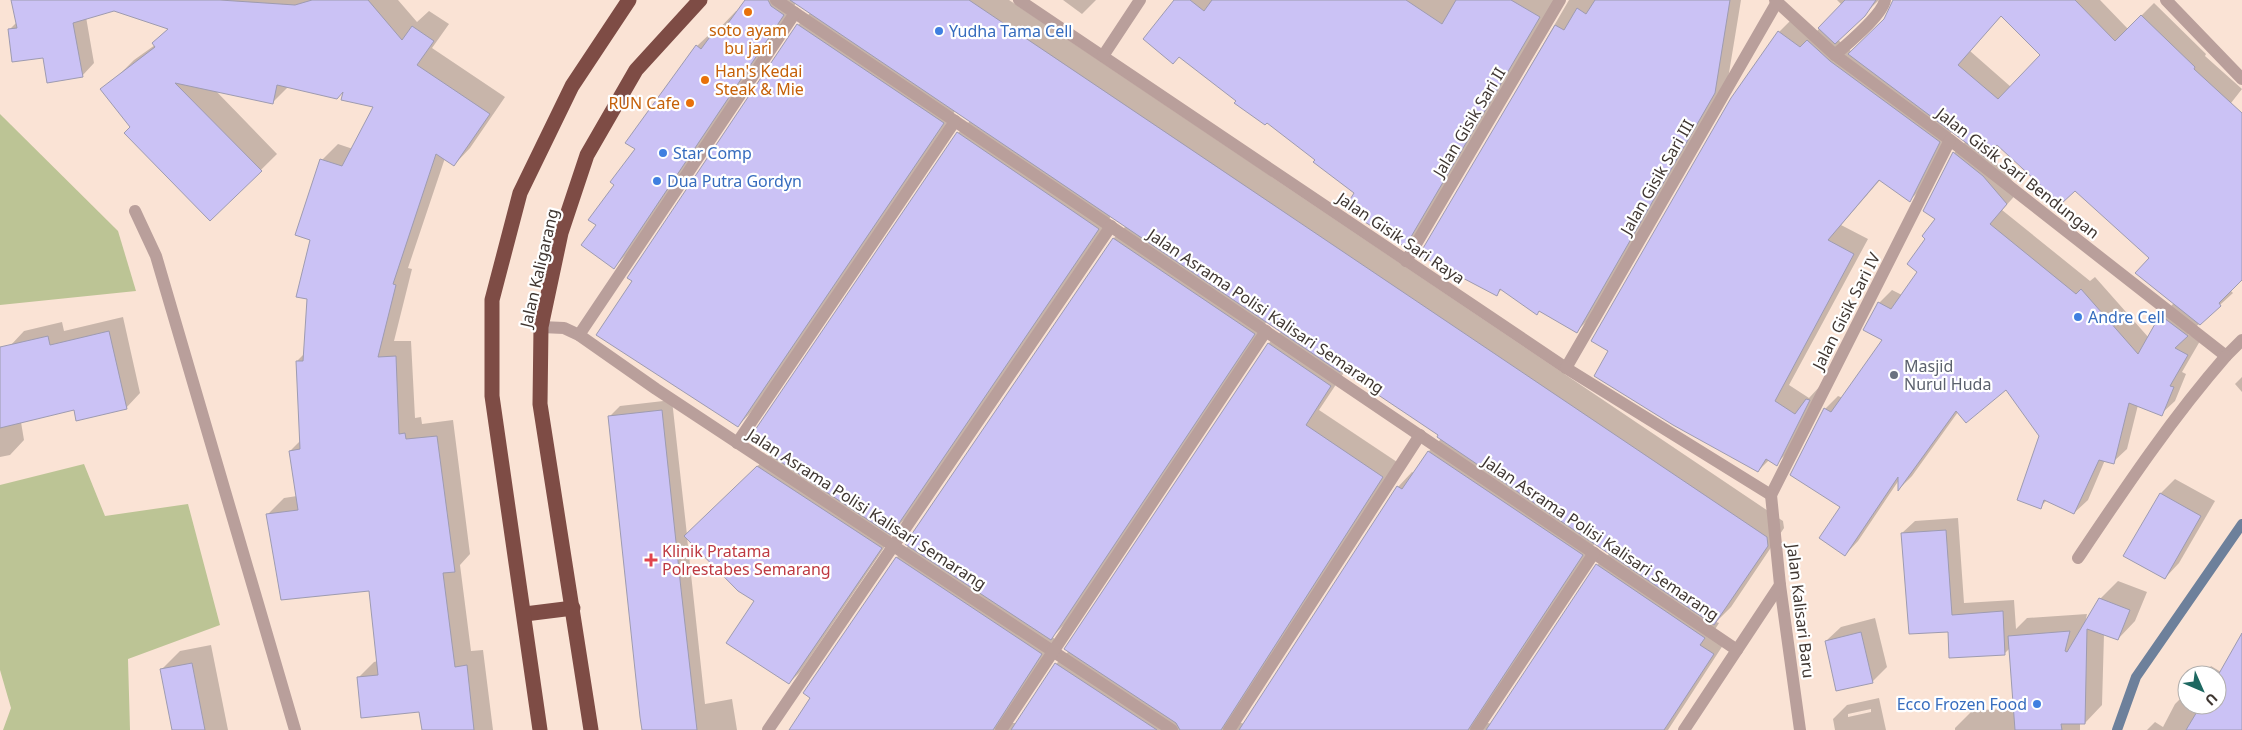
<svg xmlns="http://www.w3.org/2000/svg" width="2242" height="730" font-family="'Noto Sans',sans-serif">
	<rect width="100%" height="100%" fill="#fae3d5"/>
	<g fill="#bcc495">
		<polygon points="0,114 118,231 136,291 0,305"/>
		<polygon points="84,464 105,516 188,504 220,625 128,659 130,730 3,730 11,708 0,670 0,485"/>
	</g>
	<g fill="#0003" fill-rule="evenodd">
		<polygon points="12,0 108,0 86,17 94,63 82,76 44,57 10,29 17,22"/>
		<polygon points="141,0 312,0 318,20 341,0 398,0 417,22 429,11 449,24 432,48 505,97 470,148 454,165 445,158 408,268 412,269 394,341 411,341 415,418 421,417 422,424 453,420 470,554 460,565 471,651 483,650 493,730 424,730 420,710 358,678 374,662 378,661 370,589 268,514 284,498 297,496 290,451 301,440 297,361 304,354 312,240 322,160 338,144 353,149 375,106 346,88 289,86 272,103 215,90 277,154 210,220 132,127 117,77 134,60 155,45 153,43 169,28"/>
		<path d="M747,0h262l774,521 1,7 -53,79 -15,15 3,1 -5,8 13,8 -59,91h-878l106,-172 13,-13 -3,-2 208,-305 12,-12 -15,-10 -206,303 -15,15 2,2 -91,135 -12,12 -33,-82 -69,-64 18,167 27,-5 5,31h-93l-35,-313 11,-11 52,-6 15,135 85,-83 186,-319 12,-12 -15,-10 -203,300 -14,15 60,-401 12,-12 -14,-10 -166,248 -16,16 -16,-42 17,-40 82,-139 17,-16 2,2 20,-21 1,1zM1267,321l15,10 -13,12 -203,306 3,2 -13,13 -39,59h-5l43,-84 -3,-2 13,-13zM1345,371l95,64 1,4 -12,12 -15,22 -2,-1 -14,15 -154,237 -5,-2 158,-260 -78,-52zM1595,543l15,10 -13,12 -106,159 -6,-2 -2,-12z"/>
		<polygon points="1063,0 1096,0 1082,14"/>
		<polygon points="1175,0 1555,0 1418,232 1405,246 1356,193 1317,159 1238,100"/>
		<polygon points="1569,0 1741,0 1728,79 1590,318 1577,331 1502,289 1497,294 1421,254"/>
		<path d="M1837,0h42l-41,40 14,12 28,-27 10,-13 4,-12h206l28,29 26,-26 52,51 -1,2 37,33 -11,14 11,11v165l-12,11 3,3 -45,41 12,7 -18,31 4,2 -11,27 -14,13 -23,-9 -11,44 -14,13 -8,-2 -17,40 -14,13 -27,-13 -7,7 1,-72 -35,-46 -48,23 -46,64 -12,12 -1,-8 -41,61 -13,14 -4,-49 -16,-97 13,-13 5,2 41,-58 -5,-37 13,-13 10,5 17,-23 8,-34 10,-19 17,-66 12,-12 -14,-10 -27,54 -15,15 -30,-20 -39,45 27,14 -79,146 20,13 13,-14 -31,65 -15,15 -7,-4 -11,11 21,-439 15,-15 22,15 26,-27zM2002,15l40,40 -31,32 -41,-36zM1997,143l78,46 75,69 24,45 -13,13 -12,22 -54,-61 -5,4 -88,-71 18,-20 -23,-27 -11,-9z"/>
		<polygon points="123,317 140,393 126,408 75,409 21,422 24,440 10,455 0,457 0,363 10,346 24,331 62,322 64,331"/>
		<polygon points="2242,377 2242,392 2235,384"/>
		<polygon points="2175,479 2215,501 2179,563 2165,578 2125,555 2161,493"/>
		<polygon points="1958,518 1964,603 2014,600 2016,629 2027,618 2087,614 2085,624 2100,599 2118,581 2147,592 2135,621 2118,639 2104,634 2102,705 2085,723 2080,723 2080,730 1955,730 1955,728 1973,710 2015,709 2010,648 2004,654 1949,630 1902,533 1915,521"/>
		<polygon points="1875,618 1887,667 1872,682 1826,641 1841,627"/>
		<polygon points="2242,642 2242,730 2147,730 2155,722 2163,727 2175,704 2186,693 2187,705 2217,705 2217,675 2203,675 2211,666 2221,672"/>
		<polygon points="211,645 228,730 173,730 161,670 180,651"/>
		<path d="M1879,698l7,32h-51l-2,-11 14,-14zM1871,709v3l-23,5v-3z"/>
	</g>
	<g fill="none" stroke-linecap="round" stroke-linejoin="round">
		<polyline stroke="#6d809b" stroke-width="10" points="2117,730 2136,677 2242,524"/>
	</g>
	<g fill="#cbc2f5" stroke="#9e9bb0" fill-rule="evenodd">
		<polygon points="11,0 220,0 295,5 312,0 368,0 402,40 412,26 434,41 417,65 490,114 454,166 436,154 393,284 396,285 378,357 396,356 399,434 405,433 406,439 437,436 455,572 443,573 455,667 467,665 474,730 422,730 419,712 361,718 357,677 378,675 369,591 281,600 266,514 298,510 289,451 300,449 296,361 303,361 307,299 296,297 310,240 295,235 320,159 342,166 373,107 341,100 343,92 337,99 277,85 273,104 175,83 262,171 210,221 124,133 130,127 100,89 155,47 152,43 168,29 114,11 73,23 83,77 47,83 43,58 12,62 8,29 17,28"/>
		<polygon points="745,0 768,0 771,6 784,15 614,269 581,245 596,225 588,220 614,185 610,182 635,149 625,143 696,45 701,49 718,26 723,30"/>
		<polygon points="790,0 969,0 1767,537 1768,546 1714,625 1437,437 1438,435 1341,370 1340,372"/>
		<polygon points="1174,0 1190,0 1204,11 1212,0 1406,0 1442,24 1456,0 1511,0 1540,17 1405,247 1344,209 1354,193 1313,162 1315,160 1267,123 1265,125 1234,103 1236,101 1179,57 1173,64 1143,39"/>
		<polygon points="1595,0 1730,0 1715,93 1577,333 1539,311 1537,315 1500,289 1497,296 1419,255 1555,25 1564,30 1577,8 1586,14"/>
		<polygon points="1845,0 1876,0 1865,16 1835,44 1818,28"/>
		<path d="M1893,0h182l40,41 26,-26 54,52 -1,2 48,44v167l-23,23 2,3 -21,19 -65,-52 14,-15 -74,-67 -14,13 -64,-59 -12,12 -137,-103 36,-35zM2001,16l39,39 -42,44 -40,-34z"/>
		<polygon points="797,24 944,123 738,427 596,335 632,281 627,278"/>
		<polygon points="1778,31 1800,47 1807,40 1830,61 1940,142 1910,202 1879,180 1828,240 1854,254 1775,401 1795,414 1806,399 1810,400 1777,466 1766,459 1758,472 1673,425 1594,376 1608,351 1591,341 1731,98"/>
		<polygon points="957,132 1099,229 891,535 769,454 771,453 752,440 754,438 751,436"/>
		<polygon points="1953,152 1983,176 2007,204 1990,224 2076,294 2081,289 2138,354 2160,315 2188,336 2175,348 2188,355 2170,386 2174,387 2162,416 2129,403 2114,464 2099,460 2074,514 2044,500 2041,509 2017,500 2039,436 2006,390 1966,423 1956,411 1898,491 1898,477 1845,556 1819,538 1840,507 1790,475 1824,408 1831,412 1882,340 1863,330 1876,306 1878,302 1891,309 1917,272 1907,264 1925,239 1922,236 1935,219 1923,211"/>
		<polygon points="1113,238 1255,334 1051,640 905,544"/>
		<polygon points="109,331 127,409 76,421 74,410 0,428 0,347 48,336 50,345"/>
		<polygon points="1268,343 1331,386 1306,425 1383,477 1221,730 1180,730 1176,723 1064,649"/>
		<polygon points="662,410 681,589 697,730 642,730 640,717 608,416"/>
		<polygon points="1428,451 1583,555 1468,730 1239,730 1397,486 1402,489"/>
		<polygon points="757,466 882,548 789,684 726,643 754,601 738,591 684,536"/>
		<polygon points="2160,493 2201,516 2165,579 2123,556"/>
		<polygon points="1946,530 1952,615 2003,611 2005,655 1949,658 1948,632 1909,634 1901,533"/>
		<polygon points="896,557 1042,654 993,730 789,730 810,698 803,693"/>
		<polygon points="1596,564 1705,638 1700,645 1714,654 1664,730 1486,730"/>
		<polygon points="2099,598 2130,610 2118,640 2087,629 2085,724 2061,724 2062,730 2015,730 2008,636 2070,631 2065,651 2067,652"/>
		<polygon points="1861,632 1873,683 1836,691 1825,641"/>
		<polygon points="2242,633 2242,730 2186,730 2201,705 2217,705 2217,677"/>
		<polygon points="192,663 205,730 172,730 160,669"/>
		<polygon points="1055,663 1157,730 1011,730"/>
	</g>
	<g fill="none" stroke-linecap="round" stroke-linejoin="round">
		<g stroke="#b99f9b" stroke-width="12">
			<polyline points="776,0 1737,650"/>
			<polyline points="1019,0 1566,368 1771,495"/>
			<polyline points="1775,0 1835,55 1950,140 2226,356 2242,340"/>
			<polyline points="2166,0 2242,79"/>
			<path d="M1835,55c13,-12 47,-39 50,-55"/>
			<polyline points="1103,56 1140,0"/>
			<polyline points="135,211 156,256 295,730"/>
			<polyline points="1406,261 1560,0"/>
			<polyline points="541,327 564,328 579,335 656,389 1172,730"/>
			<polyline points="579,335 795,13"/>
			<polyline points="1566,368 1777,2"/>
			<polyline points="737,443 955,121"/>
			<polyline points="1771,495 1950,140"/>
			<polyline points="1771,495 1780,585 1800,730"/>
			<path d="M2078,558c47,-70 93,-139 148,-202"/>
			<polyline points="768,730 1111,226"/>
			<polyline points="1001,730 1266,331"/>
			<polyline points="1229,730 1420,435"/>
			<polyline points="1476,730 1594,553"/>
			<polyline points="1684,730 1780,585"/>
		</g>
		<g stroke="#7e4c45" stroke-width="15">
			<polyline points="525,614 573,608"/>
			<polyline points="540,730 492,396 492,300 520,193 572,86 629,0"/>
			<polyline points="591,730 540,404 541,327 561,233 587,155 636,70 700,0"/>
		</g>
	</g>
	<g fill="#e8710a" stroke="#fff" stroke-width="2">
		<circle cx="748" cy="12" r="5"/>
		<circle cx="705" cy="80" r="5"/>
		<circle cx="690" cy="103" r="5"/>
	</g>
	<g fill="#3f7fe0" stroke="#fff" stroke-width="2">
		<circle cx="939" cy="31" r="5"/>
		<circle cx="663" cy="153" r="5"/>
		<circle cx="657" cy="181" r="5"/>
		<circle cx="2078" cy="317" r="5"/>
		<circle cx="2037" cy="704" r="5"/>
	</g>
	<circle fill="#6b7280" stroke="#fff" stroke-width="2" cx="1894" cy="375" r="5"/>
	<path fill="#e0444e" stroke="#fff" stroke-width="2" d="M648.5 552.5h5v5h5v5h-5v5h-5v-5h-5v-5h5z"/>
	<g text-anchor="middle" stroke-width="4.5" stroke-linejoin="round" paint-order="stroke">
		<g font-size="16" fill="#c56008" stroke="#fff">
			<text x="748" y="36">soto ayam<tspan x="748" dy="18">bu jari</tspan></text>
			<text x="715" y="77" text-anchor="start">Han's Kedai<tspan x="715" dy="18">Steak &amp; Mie</tspan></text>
			<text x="680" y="109" text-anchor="end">RUN Cafe</text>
		</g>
		<g font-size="16" fill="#366cbe" stroke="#fff" text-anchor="start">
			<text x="949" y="37">Yudha Tama Cell</text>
			<text x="673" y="159">Star Comp</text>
			<text x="667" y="187">Dua Putra Gordyn</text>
			<text x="2088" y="323">Andre Cell</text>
			<text x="2027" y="710" text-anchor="end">Ecco Frozen Food</text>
		</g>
		<g font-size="16" fill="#3f3631" stroke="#fff">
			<text transform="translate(1469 122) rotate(-59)" y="6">Jalan Gisik Sari II</text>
			<text transform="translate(2018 173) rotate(38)" y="6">Jalan Gisik Sari Bendungan</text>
			<text transform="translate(1657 177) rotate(-60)" y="6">Jalan Gisik Sari III</text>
			<text transform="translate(1401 238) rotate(34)" y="6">Jalan Gisik Sari Raya</text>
			<text transform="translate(539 268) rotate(-77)" y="6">Jalan Kaligarang</text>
			<text transform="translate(1266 311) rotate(34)" y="6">Jalan Asrama Polisi Kalisari Semarang</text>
			<text transform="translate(1846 311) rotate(-63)" y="6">Jalan Gisik Sari IV</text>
			<text transform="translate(867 509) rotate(33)" y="6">Jalan Asrama Polisi Kalisari Semarang</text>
			<text transform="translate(1601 538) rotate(34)" y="6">Jalan Asrama Polisi Kalisari Semarang</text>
			<text transform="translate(1801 611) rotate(83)" y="6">Jalan Kalisari Baru</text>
		</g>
		<g font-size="16" fill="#5b616d" stroke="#fff" text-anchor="start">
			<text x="1904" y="372">Masjid<tspan x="1904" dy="18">Nurul Huda</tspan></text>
		</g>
		<g font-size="16" fill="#be3a42" stroke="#fff" text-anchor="start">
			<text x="662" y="557">Klinik Pratama<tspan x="662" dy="18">Polrestabes Semarang</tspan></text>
		</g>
	</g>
	<g transform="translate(2202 690) rotate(135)"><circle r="24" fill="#ffffff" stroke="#b2afad"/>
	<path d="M0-4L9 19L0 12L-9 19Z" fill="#1d6861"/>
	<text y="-8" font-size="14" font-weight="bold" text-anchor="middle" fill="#3f3631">U</text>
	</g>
</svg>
